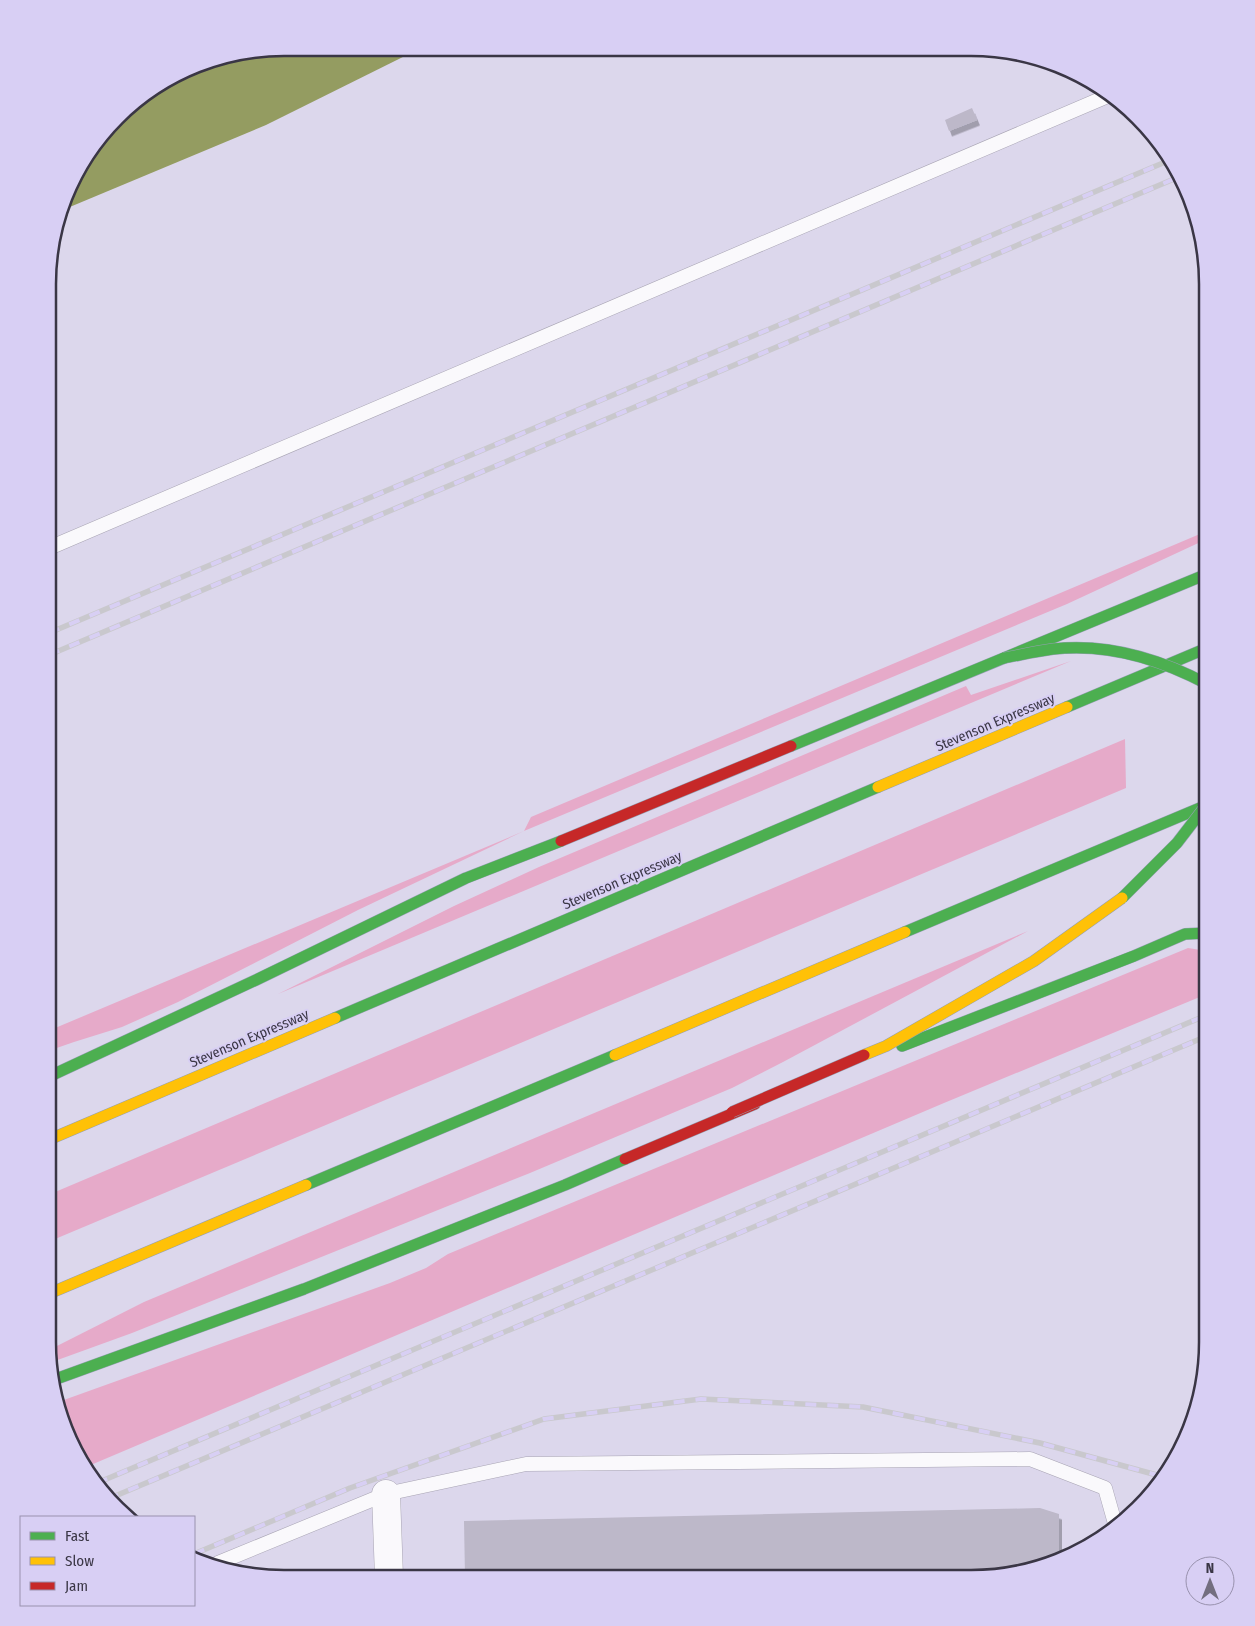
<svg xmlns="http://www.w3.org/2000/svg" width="1255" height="1626" font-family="'Fira Sans Condensed',sans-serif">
	<defs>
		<filter id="shadow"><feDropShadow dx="3" dy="5.5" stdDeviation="0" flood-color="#0004"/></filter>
	</defs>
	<rect width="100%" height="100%" fill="#dcd7ec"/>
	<g fill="#e6aac9">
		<polygon points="1207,531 1207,539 1067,604 524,831 358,910 178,1002 122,1027 74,1042 48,1051 48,1031 524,831 531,817"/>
		<polygon points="1071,661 278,994 454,906 539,867 966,686 971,695"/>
		<polygon points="1125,739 1126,788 48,1242 48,1195"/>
		<polygon points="1028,931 783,1062 732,1088 530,1173 294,1268 132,1333 52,1362 49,1350 144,1302"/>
		<polygon points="1188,948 1207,951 1207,994 944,1103 86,1467 72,1446 61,1401 390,1283 426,1268 448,1254"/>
	</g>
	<polygon fill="#949c61" points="285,48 421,48 266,125 65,209 79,166 129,106 208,60"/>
	<g fill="#bdb8c9" filter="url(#shadow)">
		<polygon points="972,108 977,120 949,131 945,120"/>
		<polygon points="1040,1508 1059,1514 1059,1558 971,1578 465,1577 464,1521"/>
	</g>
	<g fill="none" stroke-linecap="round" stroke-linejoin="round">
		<g stroke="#a8a4b3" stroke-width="15">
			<g id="lane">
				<polyline points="49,548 1110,95"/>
				<polyline points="218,1563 386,1494 526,1464 1030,1459 1105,1488 1116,1527"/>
			</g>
		</g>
		<g stroke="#a8a4b3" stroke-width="29">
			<polyline id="street" points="386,1494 389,1577"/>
		</g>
		<g stroke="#94a0b2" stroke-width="12">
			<g id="fast">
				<polyline points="1067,707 1207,648"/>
				<polyline points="791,746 1207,574"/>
				<polyline points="905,932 1207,805"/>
				<polyline points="335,1018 878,787"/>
				<polyline points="902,1046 1134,956 1185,934 1207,933"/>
				<polyline points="48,1077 256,980 466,878 561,841"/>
				<polyline points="306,1185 615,1055"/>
				<polyline points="56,1379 304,1289 565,1185 625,1159"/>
			</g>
		</g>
		<g stroke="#94a0b2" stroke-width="12">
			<g id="slow">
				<polyline points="878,787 1067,707"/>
				<polyline points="615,1055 905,932"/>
				<polyline points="48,1140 335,1018"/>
				<polyline points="48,1294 306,1185"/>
			</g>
		</g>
		<g stroke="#94a0b2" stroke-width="12">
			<g id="jam">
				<polyline points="561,841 791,746"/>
				<polyline points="625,1159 755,1104"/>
			</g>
		</g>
		<use href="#lane" stroke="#faf9fc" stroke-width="14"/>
		<use href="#street" stroke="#faf9fc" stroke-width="28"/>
		<use href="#fast" stroke="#4caf50" stroke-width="11"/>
		<use href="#slow" stroke="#ffc107" stroke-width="11"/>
		<use href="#jam" stroke="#c62828" stroke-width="11"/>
		<g stroke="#c9c8cd" stroke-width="5.5">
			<g id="rail">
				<polyline points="49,633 1170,160"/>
				<polyline points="49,655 1181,176"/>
				<polyline points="97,1483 1207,1015"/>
				<polyline points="108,1499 1207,1036"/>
				<polyline points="194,1554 350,1488 544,1419 701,1399 863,1407 1040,1443 1164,1477"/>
			</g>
		</g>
		<use href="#rail" stroke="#d8cff4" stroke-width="4" stroke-dasharray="11" stroke-linecap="butt"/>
		<g stroke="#94a0b2" stroke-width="12" stroke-linecap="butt">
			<g id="fast-bridge">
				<path d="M1004,658c16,-3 33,-7 49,-9 54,-6 107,10 154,35"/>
				<polyline points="1122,898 1177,843 1207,804"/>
			</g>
		</g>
		<g stroke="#94a0b2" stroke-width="12" stroke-linecap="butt">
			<polyline id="slow-bridge" points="864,1055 886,1046 1034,961 1122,898"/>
		</g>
		<g stroke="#94a0b2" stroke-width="12" stroke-linecap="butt">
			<polyline id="jam-bridge" points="732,1112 864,1055"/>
		</g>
		<use href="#fast-bridge" stroke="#4caf50" stroke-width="11"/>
		<use href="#slow-bridge" stroke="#ffc107" stroke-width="11"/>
		<use href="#jam-bridge" stroke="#c62828" stroke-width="11"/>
	</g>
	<g text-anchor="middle" stroke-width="4" stroke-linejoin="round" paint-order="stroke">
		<g font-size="14" fill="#3a3645" stroke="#d8cff4">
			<text transform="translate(995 722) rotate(-23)" y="5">Stevenson Expressway</text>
			<text transform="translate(622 880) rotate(-23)" y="5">Stevenson Expressway</text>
			<text transform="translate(249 1038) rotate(-23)" y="5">Stevenson Expressway</text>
		</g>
	</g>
	<path d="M0 0H1255V1626H0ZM284 56H971A228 228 0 0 1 1199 284V1342A228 228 0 0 1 971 1570H284A228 228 0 0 1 56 1342V284A228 228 0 0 1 284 56Z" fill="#d8cff4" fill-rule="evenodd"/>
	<path fill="none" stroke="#3a3645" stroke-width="2.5" d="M284 56H971A228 228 0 0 1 1199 284V1342A228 228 0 0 1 971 1570H284A228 228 0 0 1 56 1342V284A228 228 0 0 1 284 56Z"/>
	<rect x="20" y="1516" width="175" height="90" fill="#d8cff4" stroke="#9992ae"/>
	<rect x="30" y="1532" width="25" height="8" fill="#4caf50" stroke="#9992ae"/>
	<text x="65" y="1541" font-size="15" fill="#3a3645">Fast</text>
	<rect x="30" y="1557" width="25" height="8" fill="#ffc107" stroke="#9992ae"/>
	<text x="65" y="1566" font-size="15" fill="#3a3645">Slow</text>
	<rect x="30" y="1582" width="25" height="8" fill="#c62828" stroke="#9992ae"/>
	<text x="65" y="1591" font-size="15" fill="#3a3645">Jam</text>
	<g transform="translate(1210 1581)"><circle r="24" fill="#d8cff4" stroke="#9992ae"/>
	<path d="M0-4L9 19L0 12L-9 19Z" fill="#736e7f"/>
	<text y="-8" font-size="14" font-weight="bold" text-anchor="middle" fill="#3a3645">N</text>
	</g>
</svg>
